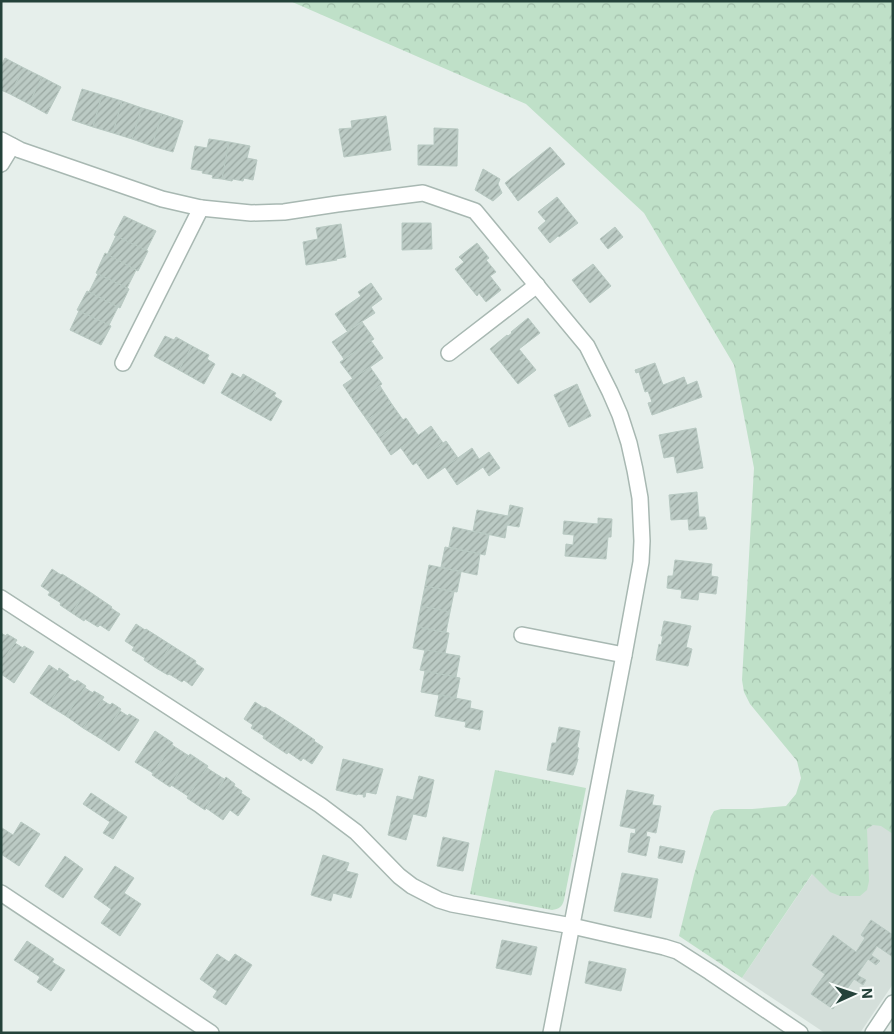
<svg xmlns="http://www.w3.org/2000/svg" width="894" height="1034" font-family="Inter,sans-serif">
	<defs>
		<pattern id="grass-tufts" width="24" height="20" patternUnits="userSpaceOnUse" patternTransform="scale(1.25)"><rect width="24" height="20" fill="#bfe0c8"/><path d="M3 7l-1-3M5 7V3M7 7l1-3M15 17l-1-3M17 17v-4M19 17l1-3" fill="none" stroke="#a4c1ad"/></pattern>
		<pattern id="forest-crowns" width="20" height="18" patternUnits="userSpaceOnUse" patternTransform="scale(1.25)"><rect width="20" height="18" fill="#bfe0c8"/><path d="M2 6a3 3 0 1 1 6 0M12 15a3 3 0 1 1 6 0" fill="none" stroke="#a4c1ad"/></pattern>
		<pattern id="building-hatch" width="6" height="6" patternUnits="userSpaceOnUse" patternTransform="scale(1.25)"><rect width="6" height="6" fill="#bbcac4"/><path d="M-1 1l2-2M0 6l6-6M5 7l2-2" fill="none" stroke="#98a6a0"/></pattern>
	</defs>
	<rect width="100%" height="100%" fill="#e6efeb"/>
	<polygon fill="#d4dfda" points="869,790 893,807 893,984 860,1033 825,1033 742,978"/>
	<path fill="url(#grass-tufts)" d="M495,770l91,18 -22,112c-2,7 -5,9 -12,10l-82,-16z"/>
	<polygon fill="url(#forest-crowns)" points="290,1 893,1 893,834 881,826 873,825 867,829 869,881 867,890 860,896 840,896 830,892 812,874 742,978 679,936 694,875 711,816 714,811 721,809 752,809 786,806 796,794 801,778 797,761 750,704 744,692 742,680 754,468 734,365 644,213 526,104"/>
	<g fill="url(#building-hatch)" stroke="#b8c9c2">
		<polygon points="5,58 24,68 10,94 1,90 1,66"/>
		<polygon points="24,68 42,77 29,104 10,94"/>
		<polygon points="42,77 61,87 47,114 29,104"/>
		<polygon points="82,89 102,95 93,127 72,120"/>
		<polygon points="102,95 122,101 113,133 93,127"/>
		<polygon points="122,101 142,108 132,139 113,133"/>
		<polygon points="142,108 162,114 152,146 132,139"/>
		<polygon points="162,114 183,121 173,152 152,146"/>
		<polygon points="386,116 391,150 344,157 339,129 352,128 351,121"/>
		<polygon points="434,128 458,129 457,166 418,165 418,145 434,145"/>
		<polygon points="209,139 229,142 222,179 212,178 213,175 202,173 203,171 191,169 195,146 207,148"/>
		<polygon points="229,142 250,146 247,158 257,160 253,180 244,178 243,181 233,179 232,181 222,179"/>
		<polygon points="550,147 565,164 518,201 505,183"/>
		<polygon points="483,169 500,179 498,184 502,193 493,201 475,190"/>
		<polygon points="557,197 578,223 559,237 558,236 550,243 538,228 546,221 538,212"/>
		<polygon points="124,216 156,231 146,251 114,235"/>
		<polygon points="402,223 431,223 432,249 402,250"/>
		<polygon points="341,224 346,257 336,259 337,260 306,265 303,242 318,239 316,228"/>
		<polygon points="615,227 623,237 608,249 600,239"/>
		<polygon points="116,236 148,251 138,271 107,255"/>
		<polygon points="477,243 489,258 486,260 496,272 490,276 501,290 486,302 479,293 477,296 455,269 464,262 459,257"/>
		<polygon points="105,253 136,270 127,288 96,273"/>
		<polygon points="593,264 611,286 590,303 572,280"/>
		<polygon points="98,274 129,289 120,308 89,292"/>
		<polygon points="371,283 382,299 371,307 375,313 347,331 335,314 361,296 358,292"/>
		<polygon points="87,291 118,307 109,325 77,310"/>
		<polygon points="79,311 111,326 101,345 70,330"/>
		<polygon points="528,318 540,333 519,349 536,370 518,384 490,349 507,335 508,336 512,333 511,332"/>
		<polygon points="362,322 374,339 344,359 332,342"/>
		<polygon points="165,336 174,340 176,337 192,346 179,370 154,356"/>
		<polygon points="371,341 383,358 353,379 340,362"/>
		<polygon points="192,346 209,355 207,359 215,364 204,384 179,370"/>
		<polygon points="655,363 663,385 684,377 687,385 697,381 702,397 652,415 648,403 652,402 648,391 645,392 639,372 636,373 635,370"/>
		<polygon points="370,367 382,384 355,403 343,385"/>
		<polygon points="232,373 241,378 243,374 259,383 246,407 221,393"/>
		<polygon points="259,383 276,393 274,396 282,401 271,421 246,407"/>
		<polygon points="577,384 591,416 569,427 554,395"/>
		<polygon points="380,386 391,403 367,420 355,403"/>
		<polygon points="391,403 403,420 379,437 367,420"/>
		<polygon points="406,418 418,435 391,455 379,437"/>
		<polygon points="431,426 443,443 413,465 401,448"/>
		<polygon points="696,428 703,468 677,473 674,456 664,458 659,435"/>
		<polygon points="446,441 458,458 428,479 416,462"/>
		<polygon points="472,448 479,459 489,452 500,468 489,476 483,467 457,485 445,467"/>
		<polygon points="697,492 699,517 705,517 707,529 689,530 688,519 671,520 669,495"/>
		<polygon points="510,505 523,508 519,527 507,525 505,538 473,531 477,510 508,516"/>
		<polygon points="598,518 612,519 611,537 608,537 606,559 565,556 566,544 573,545 574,535 563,534 564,521 598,524"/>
		<polygon points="453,527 489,535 485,555 449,547"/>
		<polygon points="445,547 480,554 477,575 441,567"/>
		<polygon points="675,560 712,564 711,576 718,577 716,594 699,592 698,600 681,598 682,590 667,588 668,576 673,576"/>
		<polygon points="429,565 461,572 457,592 425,586"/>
		<polygon points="52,569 61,575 62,574 87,590 72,613 60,605 61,603 48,595 50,592 41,586"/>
		<polygon points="425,586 454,592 450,612 421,606"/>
		<polygon points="87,590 112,607 111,608 120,614 109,631 100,625 98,627 85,619 84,621 72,613"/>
		<polygon points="421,606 450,612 446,632 417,627"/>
		<polygon points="664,621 691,626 686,647 692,649 688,666 656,660 659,644 661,645 663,636 661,636"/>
		<polygon points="136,624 145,630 146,629 171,645 156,668 144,660 145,658 132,650 134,647 125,641"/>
		<polygon points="417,627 449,633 445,654 413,648"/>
		<polygon points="1,633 6,636 7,634 17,640 1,663"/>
		<polygon points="15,643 23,648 24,646 34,652 14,683 1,674 1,663"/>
		<polygon points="171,645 196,661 195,663 204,669 192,686 184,680 182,682 169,674 168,675 156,668"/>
		<polygon points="425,650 460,656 456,677 420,670"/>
		<polygon points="49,665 58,671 59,668 69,675 48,705 30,693"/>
		<polygon points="425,671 460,678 456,698 421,692"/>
		<polygon points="67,677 75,682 77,680 86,686 66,716 48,705"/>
		<polygon points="85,688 93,693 94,691 104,697 83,728 66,716"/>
		<polygon points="439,695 471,701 470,708 483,711 480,730 465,727 466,722 435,716"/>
		<polygon points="102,700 110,705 112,703 121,709 101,739 83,728"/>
		<polygon points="255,702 264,708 265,707 290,723 275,746 263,738 264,736 251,728 253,725 244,719"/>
		<polygon points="120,711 128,716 129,714 139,720 119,751 101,739"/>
		<polygon points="290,723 315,740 314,741 323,747 312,764 303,758 301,761 288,752 287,754 275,746"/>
		<polygon points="559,727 580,731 577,747 579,748 577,759 578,759 573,775 547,770 552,743 556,743"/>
		<polygon points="155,731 173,743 153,773 135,762"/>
		<polygon points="172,745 189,756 170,787 152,775"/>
		<polygon points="190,754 208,766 188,796 171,785"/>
		<polygon points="343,759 383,769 376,794 366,792 365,797 363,797 364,795 358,794 357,795 336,790"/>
		<polygon points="207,768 224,779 205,810 187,798"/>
		<polygon points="419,776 434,780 426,817 413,814 406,840 388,835 397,796 413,800"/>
		<polygon points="226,777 235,784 234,786 242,791 241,793 250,799 238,816 230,810 223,820 206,808"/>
		<polygon points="627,790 654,795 652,805 661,806 656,833 647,831 646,836 650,837 646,856 628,852 631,833 635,834 636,829 620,826"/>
		<polygon points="91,793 127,817 113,839 103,833 110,822 83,804"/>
		<polygon points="21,822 40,834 19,866 1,854 1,829 2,828 13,835"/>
		<polygon points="443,837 469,843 463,871 437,866"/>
		<polygon points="660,846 685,851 682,863 658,858"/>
		<polygon points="323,855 349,863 346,871 358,874 351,898 333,893 331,901 311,895"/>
		<polygon points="65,856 83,869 63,898 45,886"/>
		<polygon points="115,866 134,878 124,893 141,904 120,936 101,923 111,909 94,897"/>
		<polygon points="622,873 658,879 651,918 614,911"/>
		<polygon points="871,920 893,935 893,957 877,946 871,955 880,961 876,965 868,959 857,975 866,980 863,985 854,979 833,1009 811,994 825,974 812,965 833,935 856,952 865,938 861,935"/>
		<polygon points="502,940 537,947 531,975 496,968"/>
		<polygon points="27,941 54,959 52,962 65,970 51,991 37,982 40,977 14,960"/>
		<polygon points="217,954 229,962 235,954 252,965 226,1005 213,997 217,991 200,979"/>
		<polygon points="589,961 626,969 621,991 585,983"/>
	</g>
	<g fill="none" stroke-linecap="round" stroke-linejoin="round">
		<g stroke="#a8b8b2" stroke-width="18">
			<g id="minor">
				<polyline points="1,140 20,150 162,199 201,208 251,213 284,212 337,204 423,193 475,211 587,346 610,392 620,415 629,443 635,470 640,498 642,541 641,562 624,655 551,1033"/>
				<polyline points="1,164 12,146"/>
				<polyline points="449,353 537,285"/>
				<polyline points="123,363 201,208"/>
				<polyline points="1,598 320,805 356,832 399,876 412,886 439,900 452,904 572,926 664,947 677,951 710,972 800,1033"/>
				<polyline points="522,635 624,655"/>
				<polyline points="1,893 211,1033"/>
				<polyline points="873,1033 893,1003"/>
			</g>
		</g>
		<use href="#minor" stroke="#fff" stroke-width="15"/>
	</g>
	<rect width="894" height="1034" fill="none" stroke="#24423a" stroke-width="5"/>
	<g transform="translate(854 994) rotate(87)" stroke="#f7fbf9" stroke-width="4" paint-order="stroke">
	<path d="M0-4L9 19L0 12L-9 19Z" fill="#24423a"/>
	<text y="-8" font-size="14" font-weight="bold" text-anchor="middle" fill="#24423a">N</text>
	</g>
</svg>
